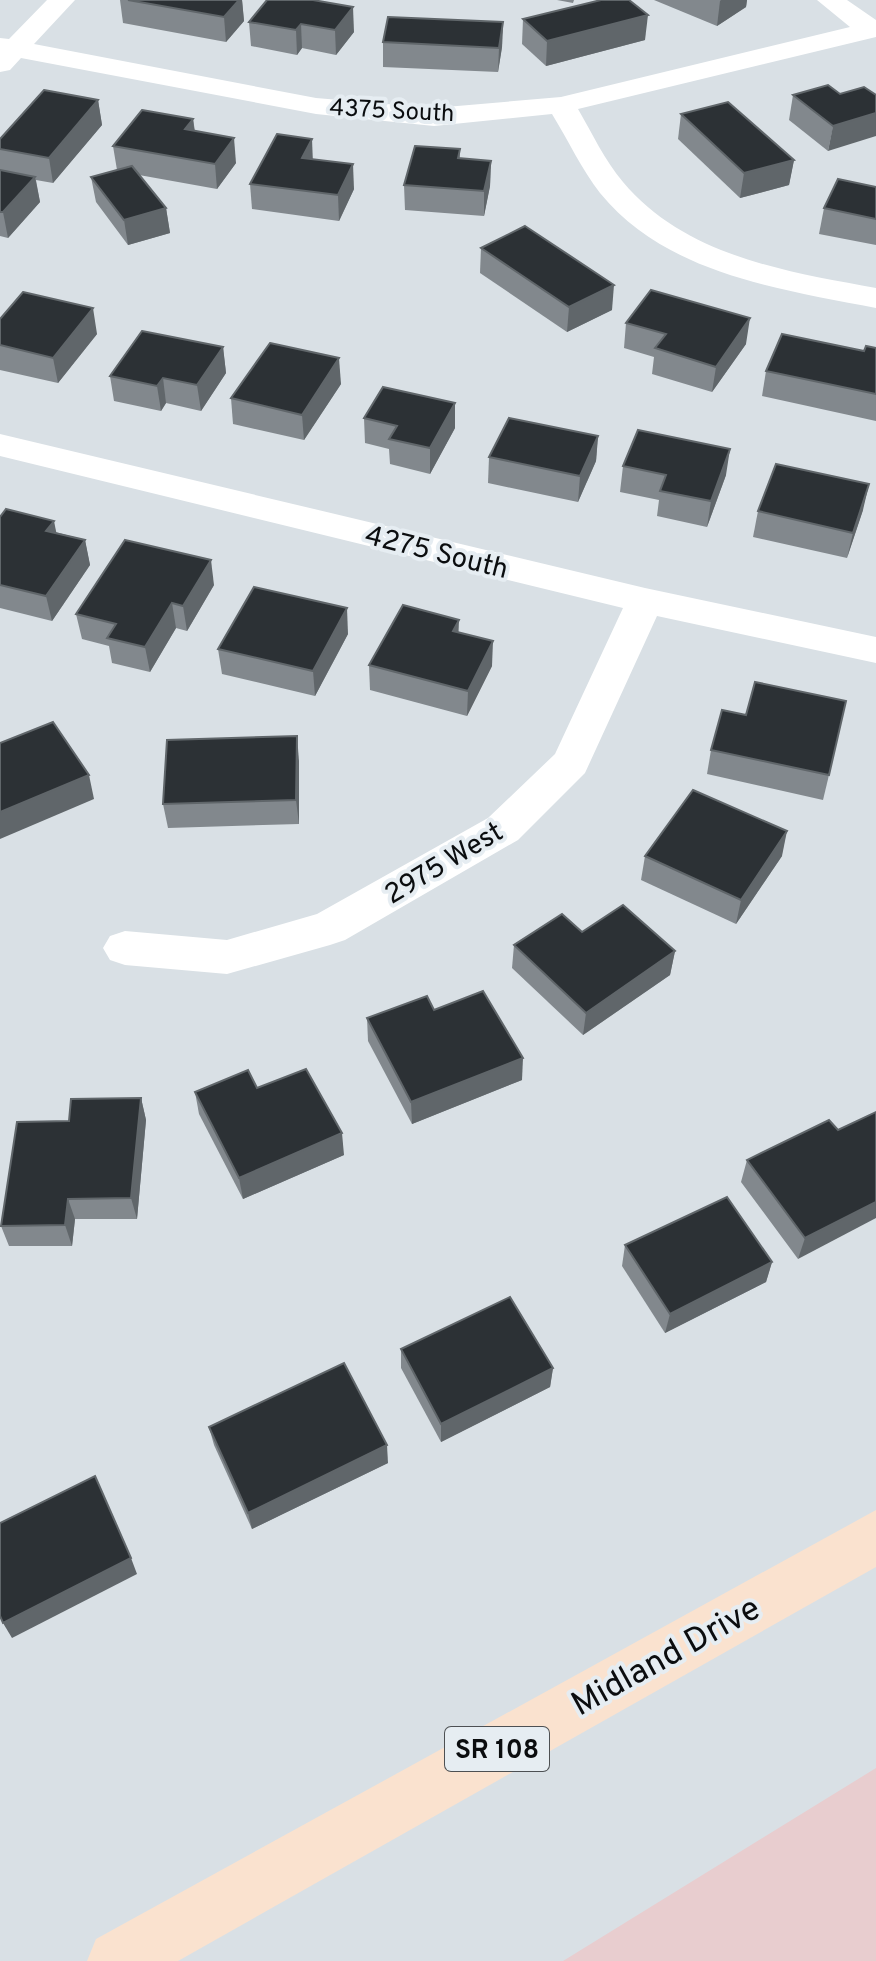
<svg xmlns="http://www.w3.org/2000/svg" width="876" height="1961" font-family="Overpass,sans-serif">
	<rect width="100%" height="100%" fill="#d9e0e5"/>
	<polygon fill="#e8cdcf" points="876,1768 876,1961 563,1961"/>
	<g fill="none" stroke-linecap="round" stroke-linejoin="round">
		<g fill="#fff" fill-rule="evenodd">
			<path d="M47,0h28l-41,44 282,54 118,10 127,-11 289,-70 -33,-27h30l29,20v17l-298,72c14,24 27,52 45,73 62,74 164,90 253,106v20c-97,-19 -210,-34 -276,-115 -18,-23 -32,-53 -48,-79l-118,12 -118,-12 -295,-56 -11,12 -10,2v-34l9,1z"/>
			<polygon points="0,434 645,588 876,637 876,663 657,616 585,773 518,840 345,940 330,945 227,974 125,965 110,960 103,948 110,936 125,931 227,940 317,914 488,818 555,754 623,608 0,456"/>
		</g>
		<polygon fill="#fae2cf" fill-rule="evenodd" points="876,1510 876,1567 178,1961 87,1961 96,1939"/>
	</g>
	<g fill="#82888d">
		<polygon points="120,0 242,0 244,21 226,42 123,23"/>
		<polygon points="267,0 354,32 336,55 302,48 297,55 251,46 249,22"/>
		<polygon points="557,0 574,0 573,3"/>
		<polygon points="654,0 747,0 746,7 717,26"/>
		<polygon points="523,19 645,40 546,66 522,44"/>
		<polygon points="503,22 502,47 498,72 383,67 383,42"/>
		<polygon points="840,94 828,151 789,120 793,95"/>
		<polygon points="98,100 102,125 53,183 36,180 40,202 8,238 0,236 0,139"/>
		<polygon points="681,114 794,160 789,185 740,198 678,139"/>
		<polygon points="193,119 195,131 236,163 217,189 139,175 166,208 170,233 128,245 96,202 91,177 117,170 113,146"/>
		<polygon points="460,149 460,159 491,161 490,186 484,216 405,210 404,185"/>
		<polygon points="313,159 354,189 339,221 252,209 250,184"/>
		<polygon points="876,187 876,245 819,234 824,208"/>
		<polygon points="481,248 612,310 567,332 480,273"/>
		<polygon points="0,319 97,334 58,383 0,370"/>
		<polygon points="626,323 746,344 712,392 652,374 654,357 624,348"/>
		<polygon points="223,347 226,373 201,411 166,403 161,411 114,401 110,376"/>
		<polygon points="876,348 876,421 762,396 766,371"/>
		<polygon points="341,384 304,440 233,424 231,398"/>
		<polygon points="364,418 455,428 430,474 390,464 389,449 365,443"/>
		<polygon points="598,436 596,461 578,502 488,483 489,457"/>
		<polygon points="623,466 726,475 707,527 657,516 659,500 620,492"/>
		<polygon points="863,510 847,558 753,537 758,511"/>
		<polygon points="0,517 85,540 90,565 52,621 0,608"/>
		<polygon points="214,585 187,631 176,628 150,672 112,663 109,646 82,639 76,614"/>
		<polygon points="458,632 492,666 467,716 370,690 369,665"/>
		<polygon points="348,634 315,696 222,674 218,649"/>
		<polygon points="746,715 829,775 823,800 707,774 711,750"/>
		<polygon points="299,761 299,824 168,828 163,804"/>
		<polygon points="645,856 782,856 736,924 641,880"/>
		<polygon points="514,945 675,951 670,975 583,1035 512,968"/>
		<polygon points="434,1010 522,1080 412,1124 368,1041 367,1018"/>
		<polygon points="257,1088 344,1155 243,1199 199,1114 195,1092"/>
		<polygon points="141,1098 146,1120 137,1219 75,1219 72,1246 9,1246 1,1226"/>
		<polygon points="876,1112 798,1259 741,1182 747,1160 838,1130"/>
		<polygon points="625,1245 772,1262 766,1282 665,1333 622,1266"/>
		<polygon points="401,1349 553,1368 550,1387 441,1442 401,1368"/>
		<polygon points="209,1427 388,1463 252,1529 214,1445"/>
	</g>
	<g fill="#60666a">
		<polygon points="239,0 242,0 244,21 226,42 224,17"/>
		<polygon points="721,0 747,0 746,7 717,26 720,1"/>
		<polygon points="353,7 354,32 336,55 335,30"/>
		<polygon points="648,15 645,40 546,66 547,41"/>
		<polygon points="503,22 502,47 498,72 499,48"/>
		<polygon points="301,24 302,48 297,55 296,30"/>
		<polygon points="98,100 102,125 53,183 49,158"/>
		<polygon points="876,113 876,136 828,151 833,126"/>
		<polygon points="193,119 196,144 185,129"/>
		<polygon points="234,138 236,163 217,189 215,164"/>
		<polygon points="312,139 313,164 302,158"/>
		<polygon points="794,160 789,185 740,198 744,173"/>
		<polygon points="491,161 490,186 484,216 484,191"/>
		<polygon points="353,164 354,189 339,221 338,195"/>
		<polygon points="35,177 40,202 8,238 3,212"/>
		<polygon points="166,208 170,233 128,245 124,220"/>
		<polygon points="614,285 612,310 567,332 569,307"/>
		<polygon points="93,308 97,334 58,383 53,358"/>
		<polygon points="750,318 746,344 712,392 716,367"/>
		<polygon points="223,347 226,373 201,411 197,385"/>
		<polygon points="339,358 341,384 304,440 302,415"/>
		<polygon points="163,378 166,403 161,411 157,386"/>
		<polygon points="455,403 455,428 430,474 430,448"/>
		<polygon points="598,436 596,461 578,502 580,476"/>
		<polygon points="730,449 726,475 707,527 711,501"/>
		<polygon points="869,484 863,510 847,558 853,533"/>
		<polygon points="54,521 59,546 46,531"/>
		<polygon points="85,540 90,565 52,621 46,596"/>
		<polygon points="211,560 214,585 187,631 183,606"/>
		<polygon points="172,603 176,628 150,672 145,647"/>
		<polygon points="347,608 348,634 315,696 313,671"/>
		<polygon points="459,620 458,645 453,631"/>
		<polygon points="493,641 492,666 467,716 468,691"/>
		<polygon points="297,736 299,761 299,824 296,800"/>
		<polygon points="89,775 94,799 0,839 0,812"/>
		<polygon points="787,831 782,856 736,924 741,900"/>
		<polygon points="675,951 670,975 583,1035 586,1013"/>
		<polygon points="523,1058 522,1080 412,1124 411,1102"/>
		<polygon points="141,1098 146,1120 137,1219 131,1198"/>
		<polygon points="342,1133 344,1155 243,1199 239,1178"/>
		<polygon points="68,1199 75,1219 72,1246 65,1225"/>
		<polygon points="876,1202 876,1218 798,1259 805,1238"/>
		<polygon points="772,1262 766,1282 665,1333 670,1314"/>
		<polygon points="553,1368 550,1387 441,1442 441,1424"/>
		<polygon points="387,1445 388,1463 252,1529 248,1513"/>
		<polygon points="131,1558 137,1574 12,1638 3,1623"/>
	</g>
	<g fill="#2c3135" stroke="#60666a" stroke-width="2">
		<polygon points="128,0 239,0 224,17"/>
		<polygon points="267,0 313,0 353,7 335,30 301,24 296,30 249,22"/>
		<polygon points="601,0 629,0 648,15 547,41 523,19"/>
		<polygon points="388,17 503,22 499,48 383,42"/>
		<polygon points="828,85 840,94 864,87 876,95 876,113 833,126 793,95"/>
		<polygon points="44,90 98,100 49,158 0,149 0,139"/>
		<polygon points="728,102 794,160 744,173 681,114"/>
		<polygon points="142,110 193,119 185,129 234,138 215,164 113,146"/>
		<polygon points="277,134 312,139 302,158 353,164 338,195 250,184"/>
		<polygon points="415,146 460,149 458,158 491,161 484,191 404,185"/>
		<polygon points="132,166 166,208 124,220 91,177"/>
		<polygon points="0,170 35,177 3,212 0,212"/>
		<polygon points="838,179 876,187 876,219 824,208"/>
		<polygon points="525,226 614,285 569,307 481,248"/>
		<polygon points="651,290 750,318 716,367 655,348 666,334 626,323"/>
		<polygon points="23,292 93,308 53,358 0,345 0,319"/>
		<polygon points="142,331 223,347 197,385 163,378 157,386 110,376"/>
		<polygon points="782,334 864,351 866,346 876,348 876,394 766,371"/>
		<polygon points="270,343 339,358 302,415 231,398"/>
		<polygon points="383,387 455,403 430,448 389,439 397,426 364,418"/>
		<polygon points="509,418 598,436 580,476 489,457"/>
		<polygon points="638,430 730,449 711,501 660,491 666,475 623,466"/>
		<polygon points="776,464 869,484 853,533 758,511"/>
		<polygon points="6,509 54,521 46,531 85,540 46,596 0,585 0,517"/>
		<polygon points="125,540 211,560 183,606 172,603 145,647 107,638 116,624 76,614"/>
		<polygon points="254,587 347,608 313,671 218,649"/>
		<polygon points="403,605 459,620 453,631 493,641 468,691 369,665"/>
		<polygon points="755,682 846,701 829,775 711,750 722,710 746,715"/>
		<polygon points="53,722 89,775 0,812 0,743"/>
		<polygon points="297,736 296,800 163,804 167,740"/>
		<polygon points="693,790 787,831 741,900 645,856"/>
		<polygon points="623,905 675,951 586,1013 514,945 562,914 582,932"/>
		<polygon points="483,991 523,1058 411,1102 367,1018 427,996 434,1010"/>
		<polygon points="306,1069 342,1133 239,1178 195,1092 248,1070 257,1088"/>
		<polygon points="141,1098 131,1198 68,1199 65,1225 1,1226 17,1122 69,1121 71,1099"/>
		<polygon points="876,1112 876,1202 805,1238 747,1160 829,1120 838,1130"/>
		<polygon points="727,1197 772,1262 670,1314 625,1245"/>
		<polygon points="510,1297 553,1368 441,1424 401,1349"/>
		<polygon points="344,1363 387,1445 248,1513 209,1427"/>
		<polygon points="95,1476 131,1558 3,1623 0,1616 0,1523"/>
	</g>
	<g text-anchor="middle" stroke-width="8" stroke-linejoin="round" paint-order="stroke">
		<g font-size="24" fill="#0b0d0f" stroke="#e6edf2">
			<text transform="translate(392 110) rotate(3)" y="8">4375 South</text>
		</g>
		<rect fill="#e6edf2" stroke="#4d5053" stroke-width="2" x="445" y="1727" width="104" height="44" rx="6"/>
		<g font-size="26" font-weight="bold" fill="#0b0d0f">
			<text x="497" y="1758">SR 108</text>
		</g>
		<g font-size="28" fill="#0b0d0f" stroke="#e6edf2">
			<text transform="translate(437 551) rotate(14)" y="10">4275 South</text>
			<text transform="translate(443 862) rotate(-31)" y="10">2975 West</text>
		</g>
		<g font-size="34" fill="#0b0d0f" stroke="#e6edf2">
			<text transform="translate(665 1655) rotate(-29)" y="12">Midland Drive</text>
		</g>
	</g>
</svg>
